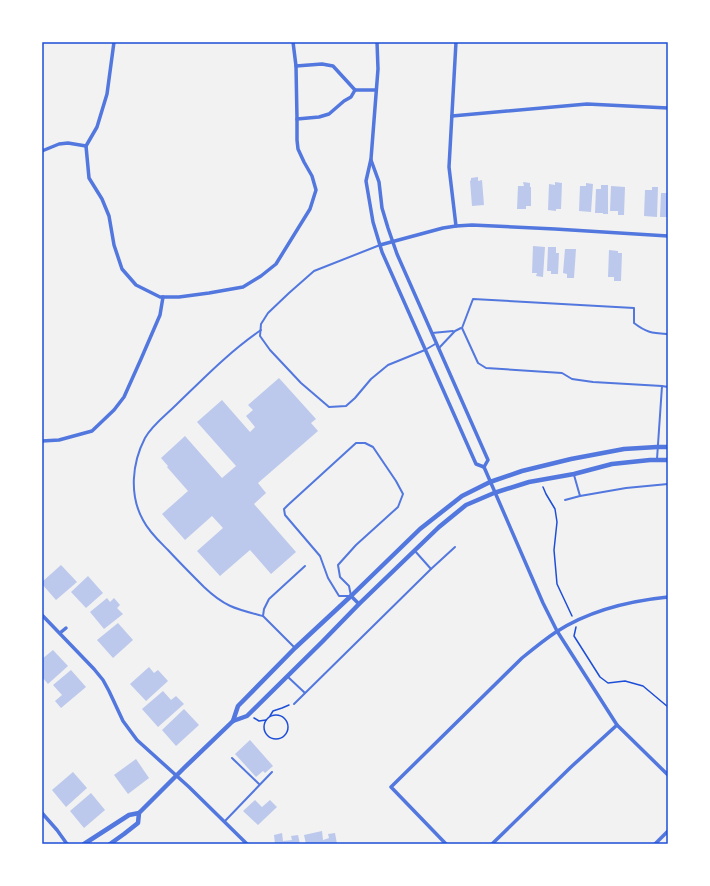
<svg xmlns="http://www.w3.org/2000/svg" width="710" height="886" font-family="'PT Sans Narrow',sans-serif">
	<rect width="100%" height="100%" fill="#f2f2f2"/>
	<g fill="#bdc9ec">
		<polygon points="478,177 478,181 482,180 484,205 472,206 470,181 471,180 471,178"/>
		<polygon points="523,182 530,183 530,187 531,187 531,206 526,206 526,209 517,209 518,186 524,186"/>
		<polygon points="555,182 562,183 561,209 556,209 556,211 548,210 549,184 555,185"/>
		<polygon points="586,183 593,184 591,212 579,211 580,186 586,186"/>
		<polygon points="601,185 608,185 608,214 603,214 603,213 595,213 596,189 601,189"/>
		<polygon points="611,186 625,187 624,215 618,215 618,211 610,211"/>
		<polygon points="652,187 658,187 657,217 644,216 645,190 652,190"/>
		<polygon points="661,193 668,193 668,217 660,217"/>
		<polygon points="533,246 545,247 543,277 536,276 537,273 532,273"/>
		<polygon points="548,247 556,247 556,253 559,253 558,274 551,274 551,271 547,271"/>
		<polygon points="565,249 576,249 574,278 567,278 567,274 563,273"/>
		<polygon points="609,250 618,251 618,253 622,253 621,281 614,281 614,277 608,277"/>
		<polygon points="279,378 316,419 311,423 318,431 258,483 266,493 254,504 296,552 271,574 250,550 220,576 197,551 223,528 212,516 185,540 162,514 188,491 167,467 168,466 161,458 185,436 222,478 236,466 197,422 222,400 250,432 255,427 246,416 253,410 248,405"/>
		<polygon points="61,565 77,582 56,600 42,584 42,582"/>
		<polygon points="88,576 103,593 86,608 71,592"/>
		<polygon points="107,598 110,602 114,598 120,605 117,608 123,614 104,629 90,612"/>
		<polygon points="118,623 133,640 113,658 97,640"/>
		<polygon points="53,650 68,666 48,684 42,677 42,659"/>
		<polygon points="149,667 154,673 158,670 168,681 146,701 130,684"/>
		<polygon points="71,670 86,687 61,708 55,701 62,695 53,685"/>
		<polygon points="163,691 171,700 176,696 184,704 158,727 142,709"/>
		<polygon points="184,709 199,725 176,746 162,730"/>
		<polygon points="250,740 273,766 265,773 263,771 256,777 235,754"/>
		<polygon points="136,759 149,778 128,794 114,775"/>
		<polygon points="73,772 87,788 66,807 52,790"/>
		<polygon points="91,793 105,810 84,828 70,811"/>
		<polygon points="255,800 262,807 270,800 277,807 258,825 243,811"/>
		<polygon points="322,831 323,840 329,838 328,834 335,833 337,844 306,844 304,835"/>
		<polygon points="282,833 283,841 292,840 291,836 298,835 300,844 275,844 274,835"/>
	</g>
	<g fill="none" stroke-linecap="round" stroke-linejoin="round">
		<g stroke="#1d4ed8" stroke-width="1.5">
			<polyline points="543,487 546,494 555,509 557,522 554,550 557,584 572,616"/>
			<polyline points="576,627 574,636 600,677 608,683 625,681 643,686 668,707"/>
			<circle cx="276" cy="727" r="12"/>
			<polyline points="270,716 273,711 282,708 289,705"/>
			<polyline points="254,718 259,721 266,720"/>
		</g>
		<g stroke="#5277de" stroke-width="2">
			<polyline points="380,245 314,271 289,293 268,313 261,324 260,336 270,350 301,383 329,407 346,406 355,398 371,379 388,365 425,350 437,343"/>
			<path d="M261,330c-31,21 -58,49 -85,75 -10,10 -24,20 -31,33 -13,25 -16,57 -2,82 6,12 16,21 25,30 12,13 24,25 36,37 21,20 32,22 59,29"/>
			<polyline points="432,333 453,331"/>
			<polyline points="439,348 455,331 461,328"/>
			<path d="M662,386l-69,-4 -21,-3 -10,-6 -76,-5 -8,-5 -16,-35 11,-29 161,9v15c13,10 18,10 34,11"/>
			<polygon points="356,443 365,443 373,447 396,481 403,494 398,507 356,545 338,565 340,577 349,586 351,596 339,596 328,578 320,556 285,515 284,509 288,505"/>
			<polyline points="657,459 662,386 668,387"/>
			<polyline points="574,475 580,496 626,488 668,484"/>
			<polyline points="565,500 580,496"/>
			<polyline points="415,551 431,569"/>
			<polyline points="294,647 263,616 264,609 269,599 305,566"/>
			<polyline points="288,677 305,693"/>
			<polyline points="294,704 431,569 455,547"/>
			<polyline points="232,758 259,784"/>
			<polyline points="225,821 272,772"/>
		</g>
		<g stroke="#5277de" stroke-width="3.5">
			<polyline points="114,42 107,94 97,127 86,146 89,178 102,199 109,216 114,245 122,269 136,285 160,297 179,297 209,293 243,287 261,276 276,264 310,209 316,190 312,176 304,162 298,149 297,140 297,119 296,66 293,42"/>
			<polyline points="377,42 378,69 371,159 366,181 373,222 382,252 476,464 484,467"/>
			<polyline points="296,66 322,64 333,66 355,90 376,90"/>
			<polyline points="452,116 587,104 668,108"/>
			<polyline points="297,119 319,117 329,114 344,101 351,97 355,90"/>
			<polyline points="42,151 59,144 68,143 86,146"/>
			<polyline points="371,160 379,182 382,208 388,228 397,254 488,460 484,467"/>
			<polyline points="456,226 449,167 456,42"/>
			<polyline points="380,245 443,228 456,226 472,225 555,229 668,236"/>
			<polyline points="42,441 59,440 92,431 114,410 124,397 141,359 160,315 163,297"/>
			<polyline points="484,467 543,603 557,631 617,725 668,775"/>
			<polyline points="351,596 359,604"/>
			<polyline points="42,615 94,669 103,680 109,691 123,721 137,740 189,787 247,844"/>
			<polyline points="60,633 66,628"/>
			<polyline points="42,813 57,830 67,844"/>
			<path d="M446,844l-55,-57 131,-129c11,-9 22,-18 34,-26 34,-22 73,-31 112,-35"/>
			<polyline points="492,844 571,767 617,725"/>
			<polyline points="655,844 668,831"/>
		</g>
		<g stroke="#5277de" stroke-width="4.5">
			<polyline points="233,721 238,706 295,648 351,596 420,529 462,496 490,482 522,471 571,459 624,449 657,447 668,447"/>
			<polyline points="84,844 129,815 139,813"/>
			<polyline points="110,844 124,834 138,823 139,813 184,768 233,721 247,716 322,642 359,604 439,527 466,505 494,493 529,482 574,474 612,464 650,460 668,460"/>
		</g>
	</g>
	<rect width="710" height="886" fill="none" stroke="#ffffff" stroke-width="86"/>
	<rect x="43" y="43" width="624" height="800" fill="none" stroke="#1d4ed8" stroke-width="1.5"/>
</svg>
